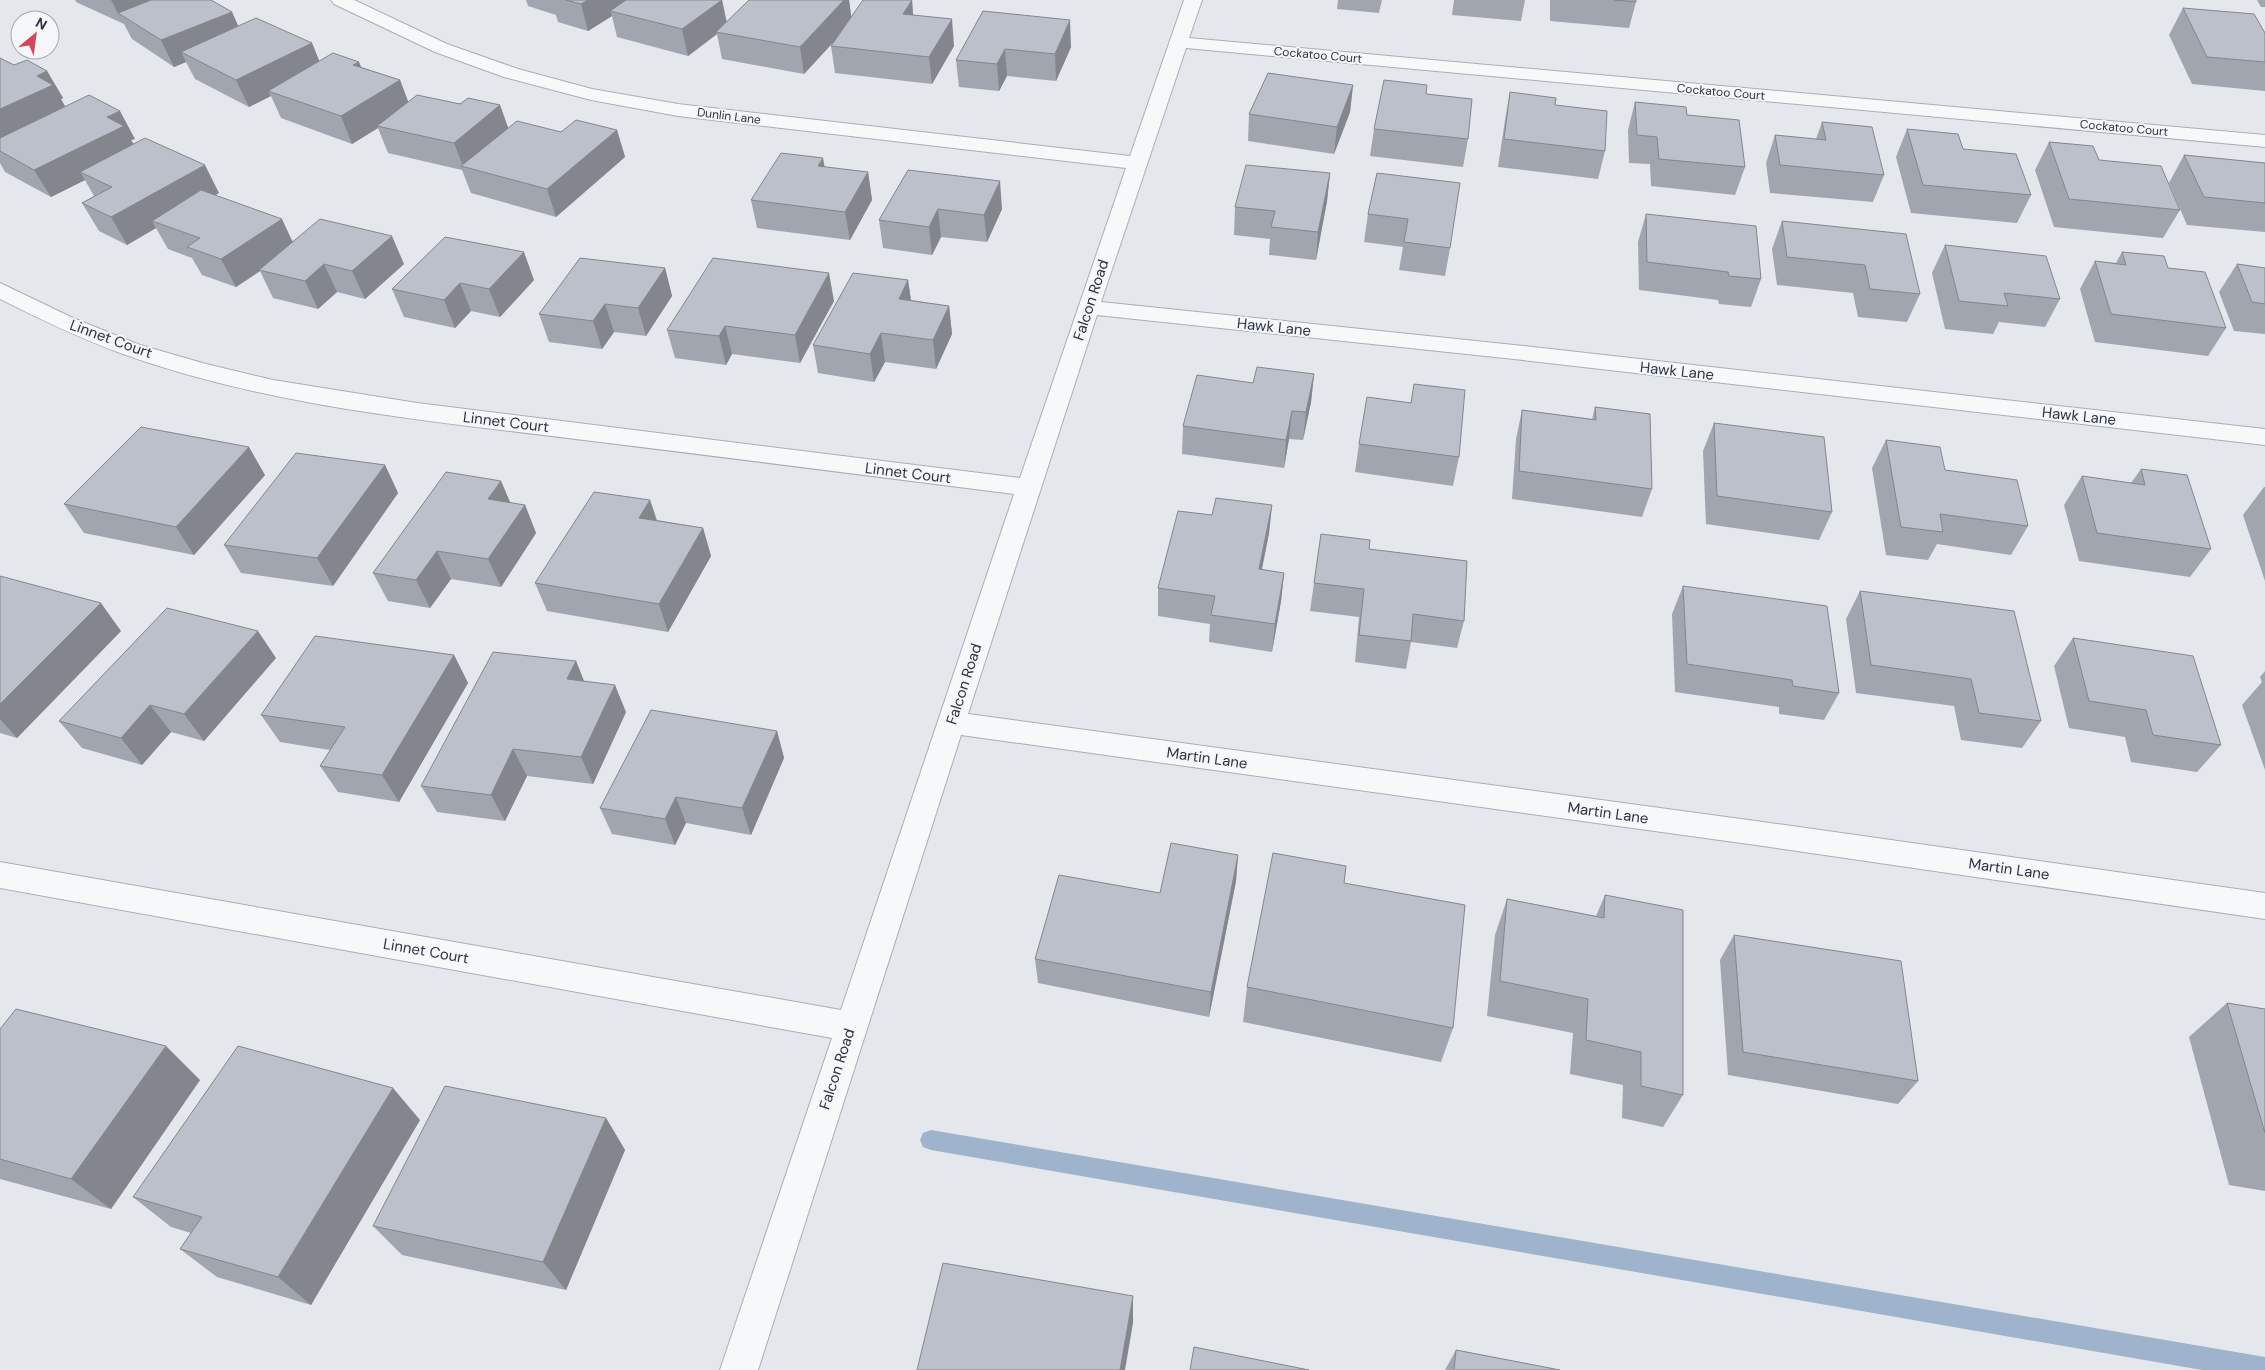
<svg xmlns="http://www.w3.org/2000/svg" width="2265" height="1370" font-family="'DM Sans',sans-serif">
	<rect width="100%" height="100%" fill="#e4e7ec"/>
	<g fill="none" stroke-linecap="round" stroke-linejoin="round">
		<polygon fill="#9fb4cc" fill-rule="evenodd" points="931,1130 2265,1357 2265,1370 2202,1370 931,1150 923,1147 920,1140 923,1133"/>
		<g stroke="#a9aeb7" stroke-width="2">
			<path id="minor" d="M331,0h23l93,44 71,25 74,20 86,15 452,52 54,-156h18l-13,38 1076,97v12l-1079,-99 -85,254 413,43 751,84v16l-751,-86 -417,-44 -129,399 795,108 502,71v26l-502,-73 -802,-111 -203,635h-38l112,-332 -832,-150v-26l841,148 173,-516c-143,-18 -286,-37 -430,-54 -154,-19 -313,-33 -461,-86 -42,-15 -83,-35 -123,-55v-16l73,35 67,27 66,19 67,16 144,23 603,75 106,-310 -448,-52 -87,-16 -87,-23 -69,-25 -101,-48z"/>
		</g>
		<use href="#minor" fill="#f7f8fa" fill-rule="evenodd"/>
	</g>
	<g fill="#a1a5ae">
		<polygon points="75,0 211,0 232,12 238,26 312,43 319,61 359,62 361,67 400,80 408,101 500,105 508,128 561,132 617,130 625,157 556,217 471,193 462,170 388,153 378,128 352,144 281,118 271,96 249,107 195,79 186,62 174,67 132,39 124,24 76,2"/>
		<polygon points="526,0 722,0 727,22 749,0 849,0 851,17 912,0 913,15 954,46 932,84 835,73 831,46 836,39 804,74 722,59 717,34 688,56 617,37 612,16 588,31 558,22 556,15 528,6"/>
		<polygon points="1338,0 1382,0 1379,13 1337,9"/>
		<polygon points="1454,0 1525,0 1521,21 1452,15"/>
		<polygon points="1550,0 1636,0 1636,2 1629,28 1550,21"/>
		<polygon points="2257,0 2265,0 2265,7 2261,7"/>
		<polygon points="2183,8 2265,33 2265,91 2192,84 2169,35"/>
		<polygon points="983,11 1071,47 1056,81 1007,76 999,91 959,87 956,60"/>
		<polygon points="0,58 14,65 47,71 63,98 61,99 65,107 135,139 131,140 134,144 219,193 215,195 293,241 404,264 365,299 337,292 318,309 273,298 260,271 236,287 202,275 192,258 168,249 156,228 127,245 99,231 82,203 94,196 85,180 51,197 5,172 0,163"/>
		<polygon points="1353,85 1350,112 1334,154 1248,141 1249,114"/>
		<polygon points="1510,92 1555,105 1605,151 1598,179 1498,167 1505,120"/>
		<polygon points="1426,94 1468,139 1463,167 1370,156 1374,129"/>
		<polygon points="1635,102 1687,115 1745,167 1735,195 1651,186 1650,164 1629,163 1628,130"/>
		<polygon points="1822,122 1884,175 1873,202 1770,193 1766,163 1775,135 1816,139"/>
		<polygon points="1907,129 2031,195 2017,223 1911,213 1896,157"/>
		<polygon points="2049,142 2099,160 2180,210 2163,238 2054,227 2035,170"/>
		<polygon points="2184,155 2265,163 2265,232 2187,225 2169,183"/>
		<polygon points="908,170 1002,209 987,242 941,237 932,255 883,248 879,220"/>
		<polygon points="868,172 872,200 850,240 757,228 751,200"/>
		<polygon points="1330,173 1327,201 1316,260 1269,255 1270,239 1234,235 1235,207"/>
		<polygon points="1377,173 1450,248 1445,276 1399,270 1403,247 1364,242 1368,214"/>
		<polygon points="1646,214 1761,279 1751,307 1719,304 1718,300 1639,290 1638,242"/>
		<polygon points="1782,221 1920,294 1907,322 1858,317 1853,293 1777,285 1772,249"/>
		<polygon points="445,237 534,280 500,317 471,311 455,328 404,317 392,289"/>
		<polygon points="1945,245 2060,299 2045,327 1999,322 1993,334 1945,329 1932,273"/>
		<polygon points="2122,252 2168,268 2226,328 2208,356 2095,342 2080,289 2095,261 2116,263"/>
		<polygon points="2237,264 2265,268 2265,334 2234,331 2219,292"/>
		<polygon points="665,268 672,296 646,336 614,332 602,349 549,342 539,314"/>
		<polygon points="908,280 911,300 949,306 952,334 936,369 885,362 874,382 818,373 813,345"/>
		<polygon points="834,301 800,363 732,354 726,365 675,358 667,330"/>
		<polygon points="1314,374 1311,402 1303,440 1289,439 1284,468 1182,454 1183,426 1253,383"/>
		<polygon points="1414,384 1459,457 1453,486 1355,472 1359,444 1411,402"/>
		<polygon points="1595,407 1652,489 1642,517 1512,499 1516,439 1522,410 1592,419"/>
		<polygon points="1714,423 1832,512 1819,540 1706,524 1703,451"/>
		<polygon points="1886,440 1945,470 2028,526 2011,555 1937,544 1928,560 1886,555 1872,468"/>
		<polygon points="385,465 398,493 333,586 241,573 224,545"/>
		<polygon points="2141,469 2211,549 2190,577 2079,561 2064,505 2082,476 2131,483"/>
		<polygon points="265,475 194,555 84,533 64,504"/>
		<polygon points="501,481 510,503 525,505 536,533 501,587 451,579 430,608 388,601 373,573"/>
		<polygon points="2264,487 2265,487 2265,581 2243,515"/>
		<polygon points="650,500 657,520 703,528 711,556 668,632 547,611 535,583"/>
		<polygon points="1272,505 1269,533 1262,570 1284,573 1281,601 1272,652 1209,642 1210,624 1158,616 1158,588 1212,515"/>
		<polygon points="1369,549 1464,621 1457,648 1411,642 1406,669 1355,662 1359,617 1310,611 1314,583"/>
		<polygon points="0,576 121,631 17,738 0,733"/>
		<polygon points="1683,586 1839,693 1824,720 1779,714 1779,707 1675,692 1672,614"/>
		<polygon points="1860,591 2041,721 2022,748 1961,740 1954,706 1856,693 1846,619"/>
		<polygon points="2073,638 2221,745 2197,772 2131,762 2125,737 2069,728 2054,666"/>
		<polygon points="454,655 468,683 399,802 338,792 320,766 330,750 280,742 261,715"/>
		<polygon points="276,658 204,741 171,732 142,765 82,748 59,721"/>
		<polygon points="576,661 584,681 626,712 593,784 527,776 505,821 437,812 421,786"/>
		<polygon points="2265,671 2265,770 2242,705 2262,682 2260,677"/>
		<polygon points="777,731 784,758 751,835 686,823 675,845 612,834 600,808"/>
		<polygon points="1238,855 1236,881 1209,1017 1038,983 1035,959 1160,893"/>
		<polygon points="1344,883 1453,1028 1441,1062 1243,1022 1247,987"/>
		<polygon points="1605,895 1683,1095 1663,1127 1622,1118 1623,1085 1570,1074 1573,1033 1487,1016 1495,935 1507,899 1596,916"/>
		<polygon points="1734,935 1918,1081 1898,1104 1728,1075 1720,960"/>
		<polygon points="2227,1003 2265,1009 2265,1191 2229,1185 2189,1037"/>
		<polygon points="0,1029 200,1080 111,1209 0,1179"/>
		<polygon points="606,1118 625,1150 566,1290 402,1255 373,1226"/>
		<polygon points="420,1120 311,1305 217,1277 180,1249 191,1233 171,1227 133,1197"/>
		<polygon points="1456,1350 1560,1370 1445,1370"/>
	</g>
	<g fill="#83868d">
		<polygon points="111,0 178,0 118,13 124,25"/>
		<polygon points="588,0 636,0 610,11 612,16 588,31 581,4"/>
		<polygon points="722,0 727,26 716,32 717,34 688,56 682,29"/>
		<polygon points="844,0 849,0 852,22 804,74 800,47"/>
		<polygon points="912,0 914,27 903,14"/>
		<polygon points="232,12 244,39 181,52 186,62 174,67 161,40"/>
		<polygon points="952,19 954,46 932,84 929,57"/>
		<polygon points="1070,20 1071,47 1056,81 1055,54"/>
		<polygon points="312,43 323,70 268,91 271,96 249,107 236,80"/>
		<polygon points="1005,49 1007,76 999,91 997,64"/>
		<polygon points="359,62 369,88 353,65"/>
		<polygon points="47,71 63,98 61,99 69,113 0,144 0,109 37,76"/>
		<polygon points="400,80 410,107 377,126 378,128 352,144 341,116"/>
		<polygon points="1353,85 1350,112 1334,154 1337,127"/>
		<polygon points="500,105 510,133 463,166 454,143"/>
		<polygon points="120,111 135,139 131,140 139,154 80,172 85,180 51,197 34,170 107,117"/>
		<polygon points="617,130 625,157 556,217 547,189"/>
		<polygon points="823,158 828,186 818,166"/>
		<polygon points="205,165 219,193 163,224 152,221 156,228 127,245 111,217"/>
		<polygon points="868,172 872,200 850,240 845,212"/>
		<polygon points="1330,173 1327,201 1316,260 1318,232"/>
		<polygon points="1000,181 1002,209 987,242 984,215"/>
		<polygon points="938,209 941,237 932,255 929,227"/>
		<polygon points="282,219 295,247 259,270 260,271 236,287 221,259"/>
		<polygon points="392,236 404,264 365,299 352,271"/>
		<polygon points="524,252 534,280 500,317 489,289"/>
		<polygon points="324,264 337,292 318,309 305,281"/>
		<polygon points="665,268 672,296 646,336 638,308"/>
		<polygon points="829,273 834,301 800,363 795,335"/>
		<polygon points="908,280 912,308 899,299"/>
		<polygon points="460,283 471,311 455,328 444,300"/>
		<polygon points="605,304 614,332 602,349 593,321"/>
		<polygon points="949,306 952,334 936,369 933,340"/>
		<polygon points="725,326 732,354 726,365 719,336"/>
		<polygon points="881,333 885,362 874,382 870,354"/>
		<polygon points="1314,374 1311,402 1303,440 1306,412"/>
		<polygon points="1292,411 1289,439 1284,468 1286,440"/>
		<polygon points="249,447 265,475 194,555 176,527"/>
		<polygon points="385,465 398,493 333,586 317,558"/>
		<polygon points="501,481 513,509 488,499"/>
		<polygon points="650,500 659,528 639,518"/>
		<polygon points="525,505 536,533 501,587 488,559"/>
		<polygon points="1272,505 1269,533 1256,597 1259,569"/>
		<polygon points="703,528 711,556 668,632 659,604"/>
		<polygon points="437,551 451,579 430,608 416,580"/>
		<polygon points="1284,573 1281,601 1272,652 1275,624"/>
		<polygon points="101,603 121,631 17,738 0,719 0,704"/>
		<polygon points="258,631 276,658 204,741 184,714"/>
		<polygon points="454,655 468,683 399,802 382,775"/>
		<polygon points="576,661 587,689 567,679"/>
		<polygon points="615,685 626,712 593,784 581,757"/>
		<polygon points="150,705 171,732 142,765 121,738"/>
		<polygon points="777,731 784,758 751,835 742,808"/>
		<polygon points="513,749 527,776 505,821 491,795"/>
		<polygon points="676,797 686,823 675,845 665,819"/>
		<polygon points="1238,855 1236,881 1209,1017 1211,992"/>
		<polygon points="166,1046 200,1080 111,1209 71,1179"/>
		<polygon points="393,1088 420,1120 311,1305 278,1277"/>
		<polygon points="606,1118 625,1150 566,1290 543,1262"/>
		<polygon points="1133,1296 1133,1323 1125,1370 1120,1370"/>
	</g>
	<g fill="#bbc0ca" stroke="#83868d">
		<polygon points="151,0 211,0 232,12 161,40 118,13"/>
		<polygon points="566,0 588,0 581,4"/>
		<polygon points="626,0 722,0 682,29 610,11"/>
		<polygon points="749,0 844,0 800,47 716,32"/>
		<polygon points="863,0 912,0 903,14 952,19 929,57 831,46"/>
		<polygon points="1614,0 1636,0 1636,2"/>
		<polygon points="2183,8 2254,14 2265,33 2265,62 2207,57"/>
		<polygon points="983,11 1070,20 1055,54 1005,49 997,64 956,60"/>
		<polygon points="256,18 312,43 236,80 181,52"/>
		<polygon points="333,53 359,62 353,65 400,80 341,116 268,91"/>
		<polygon points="0,58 14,65 27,60 47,71 37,76 53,85 0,109"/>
		<polygon points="1268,73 1353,85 1337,127 1249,114"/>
		<polygon points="1384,80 1427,85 1426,94 1472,99 1468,139 1374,129"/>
		<polygon points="1510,92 1556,98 1555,105 1607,111 1605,151 1504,139"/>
		<polygon points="89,95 120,111 107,117 124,126 34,170 0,151 0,138"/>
		<polygon points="417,95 460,104 468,98 500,105 454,143 377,126"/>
		<polygon points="1635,102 1686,107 1687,115 1739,120 1745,167 1659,159 1657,137 1637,135"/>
		<polygon points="576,120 617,130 547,189 461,166 517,121 561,132"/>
		<polygon points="1822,122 1872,127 1884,175 1780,165 1775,135 1826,140"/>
		<polygon points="1907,129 1958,134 1963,149 2016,154 2031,195 1923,185"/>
		<polygon points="145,138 205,165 111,217 82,203 112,187 80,172"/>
		<polygon points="2049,142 2093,146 2099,160 2161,166 2180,210 2069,199"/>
		<polygon points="781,153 823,158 818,166 868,172 845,212 751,200"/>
		<polygon points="2184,155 2265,163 2265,203 2204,197"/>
		<polygon points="1246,165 1330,173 1318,232 1271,227 1275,211 1235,207"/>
		<polygon points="908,170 1000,181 984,215 938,209 929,227 879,220"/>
		<polygon points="1377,173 1460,183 1450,248 1404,242 1408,219 1368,214"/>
		<polygon points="201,190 282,219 221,259 187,247 200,238 152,221"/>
		<polygon points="1646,214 1756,226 1761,279 1729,276 1728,272 1647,262"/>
		<polygon points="320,219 392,236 352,271 324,264 305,281 259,270"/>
		<polygon points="1782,221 1906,234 1920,294 1870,289 1865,265 1787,257"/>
		<polygon points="445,237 524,252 489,289 460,283 444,300 392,289"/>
		<polygon points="1945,245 2046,256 2060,299 2004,293 2008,306 1959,301"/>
		<polygon points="2122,252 2164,256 2168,268 2205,272 2226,328 2111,314 2095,261 2126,265"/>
		<polygon points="580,258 665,268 638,308 605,304 593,321 539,314"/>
		<polygon points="713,258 829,273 795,335 725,326 719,336 667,330"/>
		<polygon points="2237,264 2265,268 2265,304 2252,302"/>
		<polygon points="853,273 908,280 899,299 949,306 933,340 881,333 870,354 813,345"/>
		<polygon points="1257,367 1314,374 1306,412 1292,411 1286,440 1183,426 1197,375 1253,383"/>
		<polygon points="1414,384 1465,390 1459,457 1359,444 1367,397 1411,403"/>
		<polygon points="1595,407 1650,414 1652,489 1519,471 1522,410 1596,420"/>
		<polygon points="1714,423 1824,437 1832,512 1717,496"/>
		<polygon points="141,427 249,447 176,527 64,504"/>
		<polygon points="1886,440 1940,447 1945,470 2017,480 2028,526 1940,514 1943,532 1901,527"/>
		<polygon points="296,453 385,465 317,558 224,545"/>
		<polygon points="2141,469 2187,475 2211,549 2097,533 2082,476 2145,485"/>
		<polygon points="446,472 501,481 488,499 525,505 488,559 437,551 416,580 373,573"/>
		<polygon points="594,492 650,500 639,518 703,528 659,604 535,583"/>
		<polygon points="1216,498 1272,505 1259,569 1284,573 1275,624 1211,615 1215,596 1158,588 1178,511 1212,515"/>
		<polygon points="1321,534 1370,540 1369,549 1467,561 1464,621 1413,614 1411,641 1359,635 1364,589 1314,583"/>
		<polygon points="0,576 101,603 0,704"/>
		<polygon points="1683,586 1827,606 1839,693 1793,686 1792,680 1687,664"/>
		<polygon points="1860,591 2014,611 2041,721 1979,713 1971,679 1871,665"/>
		<polygon points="167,608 258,631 184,714 150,705 121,738 59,721"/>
		<polygon points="315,636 454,655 382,775 320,766 345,727 261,715"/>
		<polygon points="2073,638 2193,656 2221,745 2153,735 2146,710 2089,701"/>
		<polygon points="493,652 576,661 567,679 615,685 581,757 513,749 491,795 421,786"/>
		<polygon points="651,710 777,731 742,808 676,797 665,819 600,808"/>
		<polygon points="1171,843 1238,855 1211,992 1035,959 1059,875 1160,893"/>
		<polygon points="1273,853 1346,866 1344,883 1465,905 1453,1028 1247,987"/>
		<polygon points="1605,895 1683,910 1683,1095 1641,1086 1641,1052 1586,1040 1588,999 1500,981 1507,899 1604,918"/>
		<polygon points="1734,935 1901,961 1918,1081 1743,1052"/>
		<polygon points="2227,1003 2265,1009 2265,1133"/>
		<polygon points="16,1009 166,1046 71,1179 0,1159 0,1029"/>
		<polygon points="238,1046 393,1088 278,1277 180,1249 202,1217 133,1197"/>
		<polygon points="445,1086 606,1118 543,1262 373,1226"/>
		<polygon points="943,1263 1133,1296 1120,1370 917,1370"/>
		<polygon points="1194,1347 1309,1370 1190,1370"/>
		<polygon points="1456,1350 1560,1370 1454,1370"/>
	</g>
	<g text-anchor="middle" stroke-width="4" stroke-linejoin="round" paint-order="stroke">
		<g font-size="12" fill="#2b3445" stroke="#f4f6f9">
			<text transform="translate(1318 55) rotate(5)" y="4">Cockatoo Court</text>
			<text transform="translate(1721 92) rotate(5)" y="4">Cockatoo Court</text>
			<text transform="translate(729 116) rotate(7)" y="4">Dunlin Lane</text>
			<text transform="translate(2124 128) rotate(5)" y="4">Cockatoo Court</text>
		</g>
		<g font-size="15" fill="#2b3445" stroke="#f4f6f9">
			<text transform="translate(1091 300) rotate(-72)" y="5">Falcon Road</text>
			<text transform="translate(1274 327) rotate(6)" y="5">Hawk Lane</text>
			<text transform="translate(111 339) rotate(20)" y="5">Linnet Court</text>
			<text transform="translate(1677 371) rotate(6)" y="5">Hawk Lane</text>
			<text transform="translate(2079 416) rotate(6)" y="5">Hawk Lane</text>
			<text transform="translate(506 422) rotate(7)" y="5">Linnet Court</text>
			<text transform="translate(908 473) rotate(7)" y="5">Linnet Court</text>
			<text transform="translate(964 684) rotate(-72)" y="5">Falcon Road</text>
			<text transform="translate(1207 758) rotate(8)" y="5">Martin Lane</text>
			<text transform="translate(1608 813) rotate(8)" y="5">Martin Lane</text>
			<text transform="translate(2009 869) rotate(8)" y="5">Martin Lane</text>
			<text transform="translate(426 951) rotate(10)" y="5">Linnet Court</text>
			<text transform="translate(837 1069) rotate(-72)" y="5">Falcon Road</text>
		</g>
	</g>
	<g transform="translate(35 35) rotate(29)"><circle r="24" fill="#f4f6f9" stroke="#a4a8b1"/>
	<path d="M0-4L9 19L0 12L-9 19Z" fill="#d1495b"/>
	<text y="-8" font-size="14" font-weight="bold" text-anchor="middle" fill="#2b3445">N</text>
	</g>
</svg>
